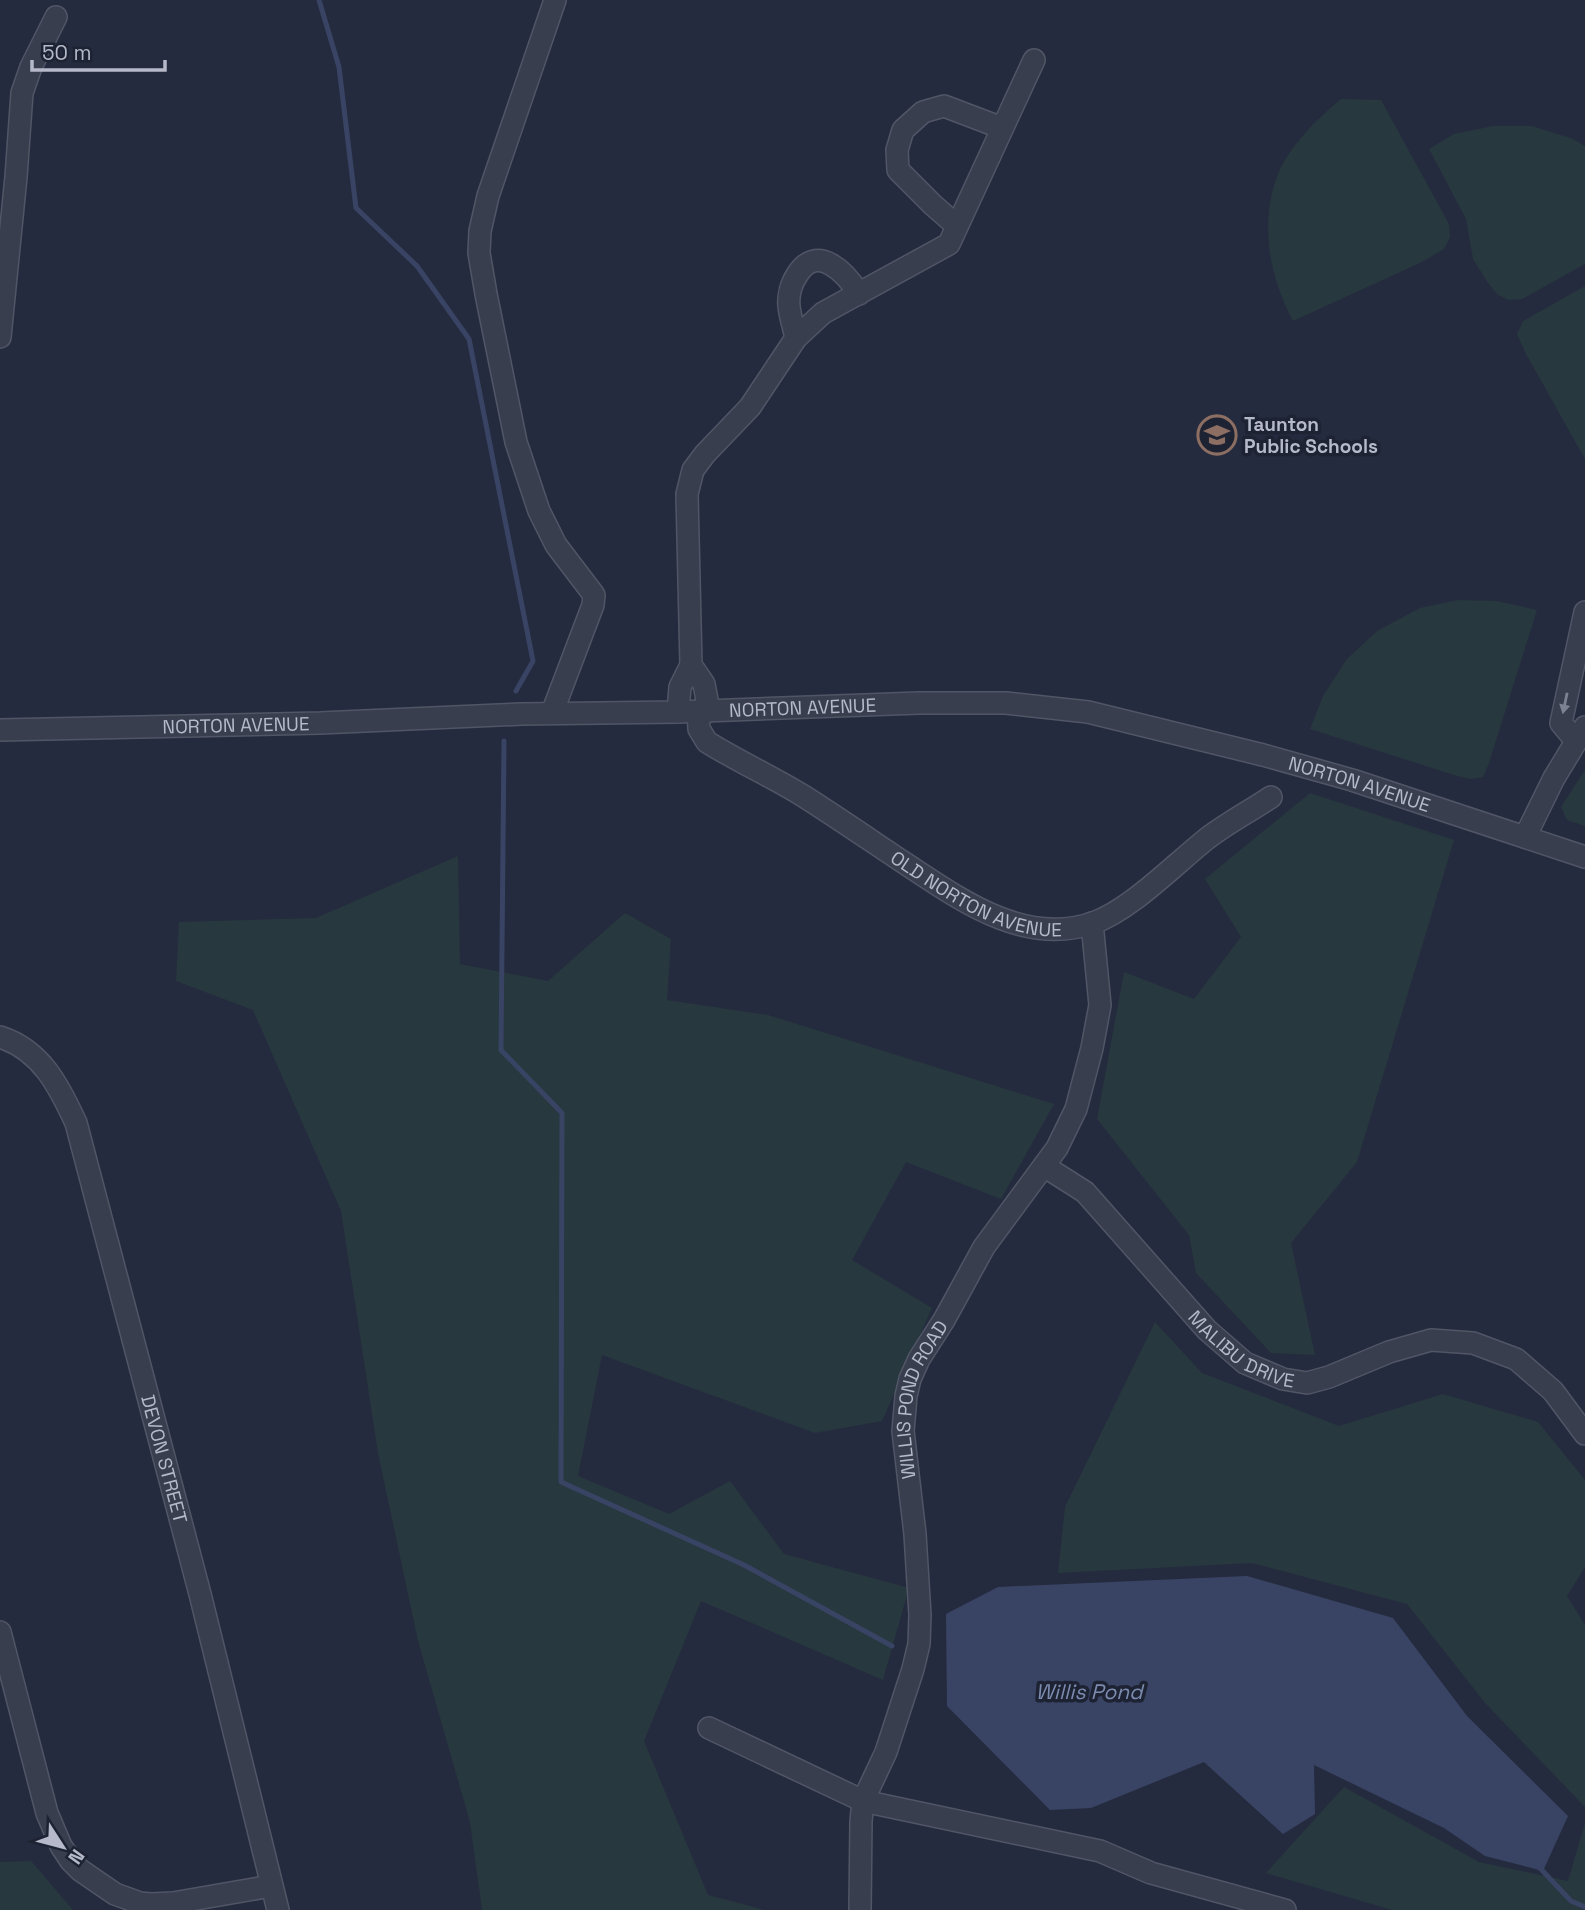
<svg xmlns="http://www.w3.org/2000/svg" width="1585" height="1910" font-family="'Space Grotesk',sans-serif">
	<rect width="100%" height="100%" fill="#252b3e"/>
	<g fill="#27383f">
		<path d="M1341,99l40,1 68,124 1,13 -6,12 -22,13 -129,59c-24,-45 -34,-99 -15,-147 12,-29 39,-55 63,-75z"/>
		<polygon points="1493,126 1532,126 1573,139 1585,146 1585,264 1522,299 1509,300 1498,295 1488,283 1473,259 1466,219 1429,149 1454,134"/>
		<polygon points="1585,286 1585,459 1526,354 1517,334 1523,321"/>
		<polygon points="1458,600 1497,601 1537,610 1489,763 1483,777 1470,779 1454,775 1310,729 1323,696 1347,659 1377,631 1420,608"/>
		<polygon points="1585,770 1585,826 1567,820 1561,807"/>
		<polygon points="1310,793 1454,840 1357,1162 1291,1243 1315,1355 1271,1353 1196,1273 1189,1235 1097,1119 1124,972 1194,999 1241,937 1205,879"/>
		<polygon points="458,856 460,964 548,981 625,913 671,939 667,1000 768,1015 1054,1104 1001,1199 906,1162 852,1260 932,1308 882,1421 815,1433 602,1355 578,1476 669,1514 730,1481 784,1554 909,1588 883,1680 701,1601 644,1741 708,1895 765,1910 482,1910 470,1822 418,1641 378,1453 341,1211 253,1010 176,981 179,922 316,918"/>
		<polygon points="1155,1322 1202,1373 1339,1426 1443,1394 1538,1422 1585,1480 1585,1567 1567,1596 1585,1625 1585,1807 1486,1704 1407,1604 1252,1563 1058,1573 1065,1507"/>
		<polygon points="1344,1787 1479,1862 1568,1881 1585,1823 1585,1910 1392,1910 1266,1873"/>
		<polygon points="31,1861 73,1910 0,1910 0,1862"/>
	</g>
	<polygon fill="#394465" points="1247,1576 1393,1618 1467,1716 1568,1816 1543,1871 1485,1856 1444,1828 1314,1765 1315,1814 1283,1834 1204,1762 1091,1808 1050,1810 947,1706 946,1614 998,1587"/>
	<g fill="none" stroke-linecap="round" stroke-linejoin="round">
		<g stroke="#394465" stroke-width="5">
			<polyline points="319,0 339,67 356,208 417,266 469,339 533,661 516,691"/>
			<polyline points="504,741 501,1050 562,1113 561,1482 744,1565 892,1646"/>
			<polyline points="1538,1866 1571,1901 1585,1907"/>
		</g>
		<g stroke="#515666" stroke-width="24">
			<g id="minor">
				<polyline points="957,226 933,205 898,170 897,150 903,130 923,112 944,106 1002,128"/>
				<polyline points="0,337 16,177 22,93 31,67 56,17"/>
				<path d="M796,338c-2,-10 -6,-21 -7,-32 -1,-10 2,-22 8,-31 20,-33 49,-2 62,19"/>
				<polyline points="691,665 687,494 693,470 705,454 750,407 796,338 823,313 949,244 1034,60"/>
				<path id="s1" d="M698,711l1,18 8,13c32,20 66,35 98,55 33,21 65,43 98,65 55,36 120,85 190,61 37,-13 80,-57 111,-82 21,-17 45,-29 67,-44"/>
				<polyline points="678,712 680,687 691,665 704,684 709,711"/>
				<polyline points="552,713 593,605 594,595 556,545 539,511 516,442 486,294 479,253 480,231 488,196 555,0"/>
				<path id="s2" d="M0,730l320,-7 202,-9 156,-2 241,-9h87l82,9 175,43 89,25 233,77"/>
				<polyline points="1576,741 1561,723 1585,612"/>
				<polyline points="1525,837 1554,778 1585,727"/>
				<path id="s3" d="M0,1037c41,13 59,49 76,86l124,471 78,316"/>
				<path id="s4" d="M1044,1166l41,26 122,138 38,33 38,16 24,4 22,-6 60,-25 42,-12 42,3 43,16 37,32 32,43"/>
				<polyline points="0,1632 47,1813 61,1846 71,1861 80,1870 115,1894 140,1903 151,1904 173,1903 271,1886"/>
				<polyline points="709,1728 863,1801 1100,1851 1151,1873 1285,1910"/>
				<path id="s5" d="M860,1910l1,-89 2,-20 23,-49 27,-83 6,-25 1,-29 -5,-81 -12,-103 3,-35 4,-17 9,-20 25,-39 40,-73 73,-99 19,-39 16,-61 8,-43 -8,-82"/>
			</g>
		</g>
		<use href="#minor" stroke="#393e4e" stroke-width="21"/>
	</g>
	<defs><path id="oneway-solid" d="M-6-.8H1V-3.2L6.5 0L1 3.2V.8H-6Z" transform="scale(1.75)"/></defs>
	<use fill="#7d8292" href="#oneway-solid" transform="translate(1565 703) rotate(102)"/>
	<defs>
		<g id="school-ring" transform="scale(2.0125)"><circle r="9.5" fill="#1e2333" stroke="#8d6e63" stroke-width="1.5"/><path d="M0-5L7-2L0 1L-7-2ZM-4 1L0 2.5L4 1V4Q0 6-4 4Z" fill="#8d6e63"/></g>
	</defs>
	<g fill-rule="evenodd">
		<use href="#school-ring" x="1217" y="435"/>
	</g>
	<g text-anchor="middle" stroke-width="7" stroke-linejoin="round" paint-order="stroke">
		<g font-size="19" font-weight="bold" fill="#b5b9c9" stroke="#1e2333" text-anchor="start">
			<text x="1244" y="431">Taunton<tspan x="1244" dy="22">Public Schools</tspan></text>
		</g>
		<g font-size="19" fill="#b5b9c9" stroke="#1e2333">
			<text dy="7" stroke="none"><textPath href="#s2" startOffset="803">NORTON AVENUE</textPath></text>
			<text dy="7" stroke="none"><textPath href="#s2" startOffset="236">NORTON AVENUE</textPath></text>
			<text dy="7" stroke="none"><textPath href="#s2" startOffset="1370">NORTON AVENUE</textPath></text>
			<text dy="7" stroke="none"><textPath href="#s1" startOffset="345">OLD NORTON AVENUE</textPath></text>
			<text dy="7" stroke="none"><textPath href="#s4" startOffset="273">MALIBU DRIVE</textPath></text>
			<text dy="7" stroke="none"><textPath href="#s5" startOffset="525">WILLIS POND ROAD</textPath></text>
			<text dy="7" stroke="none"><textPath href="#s3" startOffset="466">DEVON STREET</textPath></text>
		</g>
		<g font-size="21" font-style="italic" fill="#7c8bb0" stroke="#1e2333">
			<text x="1089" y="1699">Willis Pond</text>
		</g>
	</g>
	<g transform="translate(63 1847) rotate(126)" stroke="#1e2333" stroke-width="5" paint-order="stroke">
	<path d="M0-5L12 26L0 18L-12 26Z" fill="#b5b9c9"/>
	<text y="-10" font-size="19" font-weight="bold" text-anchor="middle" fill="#b5b9c9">N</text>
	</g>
	<path d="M32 60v10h133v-10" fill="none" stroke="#b5b9c9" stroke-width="3.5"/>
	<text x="42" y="60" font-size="21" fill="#b5b9c9" stroke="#1e2333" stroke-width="5" paint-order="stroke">50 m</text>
</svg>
